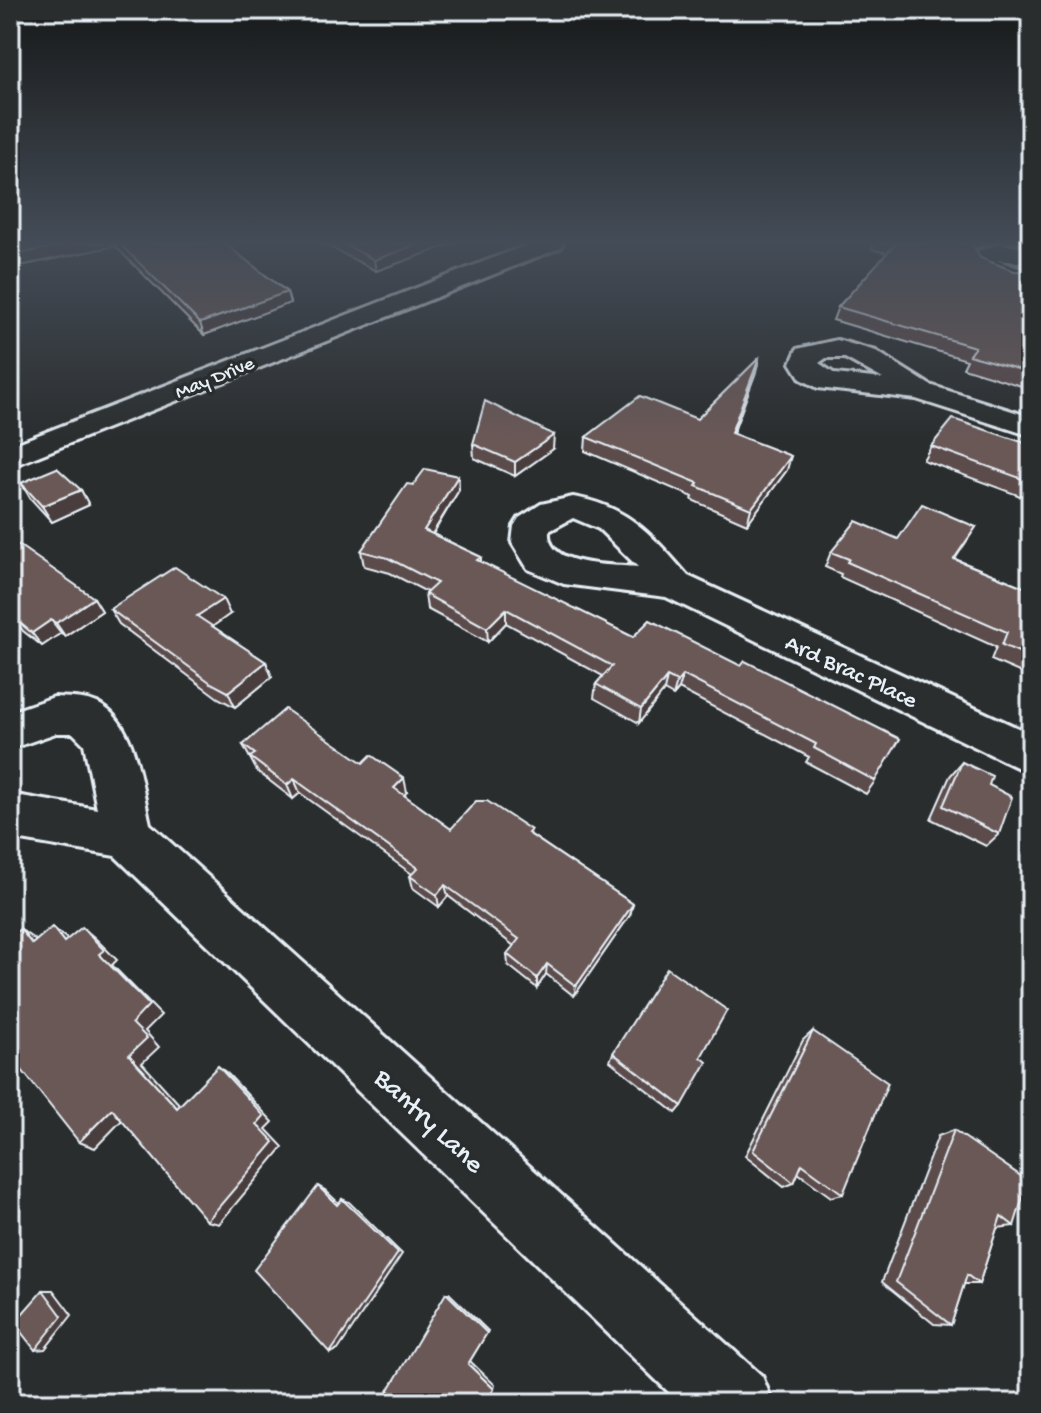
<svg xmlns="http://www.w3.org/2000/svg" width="1041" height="1413" font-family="'Gochi Hand',sans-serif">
	<rect width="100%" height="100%" fill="#2a2d2e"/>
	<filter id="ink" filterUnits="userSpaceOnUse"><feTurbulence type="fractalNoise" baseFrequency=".0125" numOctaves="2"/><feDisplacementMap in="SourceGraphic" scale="16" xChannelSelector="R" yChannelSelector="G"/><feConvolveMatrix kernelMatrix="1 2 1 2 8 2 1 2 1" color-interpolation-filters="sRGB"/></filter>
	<g filter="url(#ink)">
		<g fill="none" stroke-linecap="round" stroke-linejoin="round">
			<g stroke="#e8f1f8" stroke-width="6">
				<g id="street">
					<polygon points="532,243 563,243 560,248 10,467 10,446"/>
					<polygon points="1000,244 1031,249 1031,263 996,260 1021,269 1031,269 1031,283 1009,281 977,269 970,257 974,252"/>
					<path d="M837,340l39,11 54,34 101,32v19l-115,-37 -98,-11 -17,-9 -10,-16 6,-14zM826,358h19l38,21 -48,-5 -16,-11z"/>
					<path d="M573,497c55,9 79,38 115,79l343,158v40l-365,-177 -102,-13 -36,-15 -16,-26 2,-17 5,-8 22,-14zM573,518l26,11 39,38c-26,-3 -92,1 -89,-36z"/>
					<path d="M54,697c14,1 29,0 43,6 40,19 44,83 53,121l612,552 11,27h-93l-565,-547 -105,-18v-44l87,15 -13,-65 -11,-11h-17l-46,16v-37z"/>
				</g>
			</g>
			<use href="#street" fill="#2a2d2e" fill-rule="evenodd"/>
		</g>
		<g fill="#5b4c4b" stroke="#e8f1f8" stroke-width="2">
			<polygon points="10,243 224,243 287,292 290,303 204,335 115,246 10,268"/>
			<polygon points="322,243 455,243 376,271"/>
			<polygon points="874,243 994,243 975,249 980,258 1014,271 1031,272 1031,389 963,368 967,360 833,320 838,307 887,253 872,249"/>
			<polygon points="1011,243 1031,243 1031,247"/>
			<polygon points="1025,252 1031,253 1031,267 1019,265"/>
			<polygon points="759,358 756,372 733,434 787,470 747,524 692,500 693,497 585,451 586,437 697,419"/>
			<polygon points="473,444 553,449 515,476 474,458"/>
			<polygon points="1031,445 1031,500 923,460 931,446"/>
			<polygon points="458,476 459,490 433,534 481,557 481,563 633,637 650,620 875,781 866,794 806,762 809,757 679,689 673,696 664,691 639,723 594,698 596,684 603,676 506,623 488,642 427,609 425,594 427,592 390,573 364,566 361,551 413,485"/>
			<polygon points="21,483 81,490 89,505 52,522 30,498"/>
			<polygon points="976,527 955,559 1031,590 1031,677 991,660 996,647 840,577 841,574 825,567 831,552 898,539"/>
			<polygon points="94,598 102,611 65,636 61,633 42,646 23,631 10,613"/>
			<polygon points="110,609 230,614 212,626 266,662 272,677 235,707 218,698 119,624"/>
			<polygon points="243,745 363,763 407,792 404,795 451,829 531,835 633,904 630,915 574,996 546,974 537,988 508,965 507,954 514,946 448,896 439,907 413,888 410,876 412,874 300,793 293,799 257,771"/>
			<polygon points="962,762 989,785 999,834 986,846 931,819 950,776"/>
			<polygon points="813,1031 843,1194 831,1197 798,1173 794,1183 784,1187 745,1156 803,1040"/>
			<polygon points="613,1053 682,1106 676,1113 610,1061"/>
			<polygon points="954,1130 1014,1226 997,1228 979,1284 964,1284 951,1325 934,1324 882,1282 938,1136"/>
		</g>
		<g fill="#4a3e3d" stroke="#e8f1f8" stroke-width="2">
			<polygon points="70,243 114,243 115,246 10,268 10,256"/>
			<polygon points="422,243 455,243 376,271 374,260"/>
			<polygon points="973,243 994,243 973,249 967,257"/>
			<polygon points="287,292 290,303 204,335 200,323"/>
			<polygon points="759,358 756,372 727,448 731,433"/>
			<polygon points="554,435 553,449 515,476 515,462"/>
			<polygon points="791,456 787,470 747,524 751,509"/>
			<polygon points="458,476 459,490 426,544 424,530"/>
			<polygon points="81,490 89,505 52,522 42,506"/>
			<polygon points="94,598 102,611 65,636 56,623"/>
			<polygon points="223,599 230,614 205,632 197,616"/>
			<polygon points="506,609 506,623 488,642 487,628"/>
			<polygon points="51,620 61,633 42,646 32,633"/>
			<polygon points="266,662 272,677 235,707 228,692"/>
			<polygon points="683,675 679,689 673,696 677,682"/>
			<polygon points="667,677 664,691 639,723 641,709"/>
			<polygon points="404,778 407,792 397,802 394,788"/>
			<polygon points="294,779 300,793 293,799 287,785"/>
			<polygon points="445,885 448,896 439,907 437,895"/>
			<polygon points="633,904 630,915 574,996 576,986"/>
			<polygon points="52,927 66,938 78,952 64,942"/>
			<polygon points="82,927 95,938 117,960 112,965 161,1015 145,1031 159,1047 142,1063 189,1115 177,1108 129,1055 132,1023"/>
			<polygon points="20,929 35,940 47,954 32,944"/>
			<polygon points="547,964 546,974 537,988 537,978"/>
			<polygon points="218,1066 228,1074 273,1122 266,1129 283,1147 219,1224 207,1221 257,1124"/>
			<polygon points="112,1109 127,1115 95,1148 79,1142"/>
			<polygon points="318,1186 325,1190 344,1208 337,1205"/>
			<polygon points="342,1199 349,1202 402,1254 338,1350 330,1353"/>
			<polygon points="43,1290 53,1290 72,1315 45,1349 35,1350"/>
			<polygon points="446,1293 449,1293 488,1331 470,1361 495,1385 494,1389 468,1364"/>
		</g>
		<g fill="#6a5857" stroke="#e8f1f8" stroke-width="2">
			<polygon points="10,243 70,243 10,256"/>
			<polygon points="119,243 224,243 287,292 200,323"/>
			<polygon points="342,243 422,243 374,260"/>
			<polygon points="896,243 973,243 972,244 980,258 1014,271 1031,272 1031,373 969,355 975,347 838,307"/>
			<polygon points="759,358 731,433 791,456 751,509 696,486 698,483 586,437 640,396 697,419"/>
			<polygon points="485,401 554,435 515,462 473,444"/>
			<polygon points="953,419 1031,445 1031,482 931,446"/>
			<polygon points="57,468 81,490 42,506 21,483"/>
			<polygon points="425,469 458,476 424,530 481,557 477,560 633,637 650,620 741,666 745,661 900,739 875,781 814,748 816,744 683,675 677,682 667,677 641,709 596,684 612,666 506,609 487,628 425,594 437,583 388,558 361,551 407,484 413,485"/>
			<polygon points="922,504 976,527 954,559 1031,590 1031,657 1002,645 1007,632 847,562 849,559 831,552 856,521 898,539"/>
			<polygon points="10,539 94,598 56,623 51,620 32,633 14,618 10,613"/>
			<polygon points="175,567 223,599 197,616 266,662 228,692 211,683 110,609"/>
			<polygon points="285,709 363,763 371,755 404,778 394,788 451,829 476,801 487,801 531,830 528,833 633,904 576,986 547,964 537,978 507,954 519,939 445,885 437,895 410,876 418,868 294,779 287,785 250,757 255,754 243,745"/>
			<polygon points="962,762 992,776 989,785 1012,797 999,834 943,806"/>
			<polygon points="52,927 64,942 82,927 104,950 99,954 149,1005 132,1023 147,1038 129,1055 177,1108 218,1066 264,1116 257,1124 274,1142 207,1221 112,1109 79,1142 10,1055 10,937 20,929 32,944"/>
			<polygon points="667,968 727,1010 701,1057 707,1062 682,1106 613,1053"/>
			<polygon points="813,1031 888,1083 843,1194 802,1164 794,1183 753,1151"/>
			<polygon points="954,1130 1028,1181 1014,1226 1001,1216 979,1284 967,1275 951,1325 896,1282"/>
			<polygon points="318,1186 337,1205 342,1199 398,1253 330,1353 254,1270"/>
			<polygon points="43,1290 62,1316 35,1350 14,1323"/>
			<polygon points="446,1293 487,1333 468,1364 494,1389 486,1403 381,1403"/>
		</g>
	</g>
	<linearGradient id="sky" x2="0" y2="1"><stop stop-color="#171919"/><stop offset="0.55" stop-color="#444c57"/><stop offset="1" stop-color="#444c57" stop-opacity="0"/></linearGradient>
	<rect width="1041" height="441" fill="url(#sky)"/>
	<g text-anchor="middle" stroke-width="7" stroke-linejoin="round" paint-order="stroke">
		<g font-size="20" fill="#e8f1f8" stroke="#2a2d2e">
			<text transform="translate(214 376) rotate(-22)" y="7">May Drive</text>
		</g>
		<g font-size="24" fill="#e8f1f8" stroke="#2a2d2e">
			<text transform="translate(852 670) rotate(25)" y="8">Ard Brac Place</text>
		</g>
		<g font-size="28" fill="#e8f1f8" stroke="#2a2d2e">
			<text transform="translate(431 1119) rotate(43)" y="10">Bantry Lane</text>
		</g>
	</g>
	<rect width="1041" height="1413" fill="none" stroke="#2a2d2e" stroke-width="40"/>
	<rect x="20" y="20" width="1001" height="1373" fill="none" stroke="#e8f1f8" stroke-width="3" filter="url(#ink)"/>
</svg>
